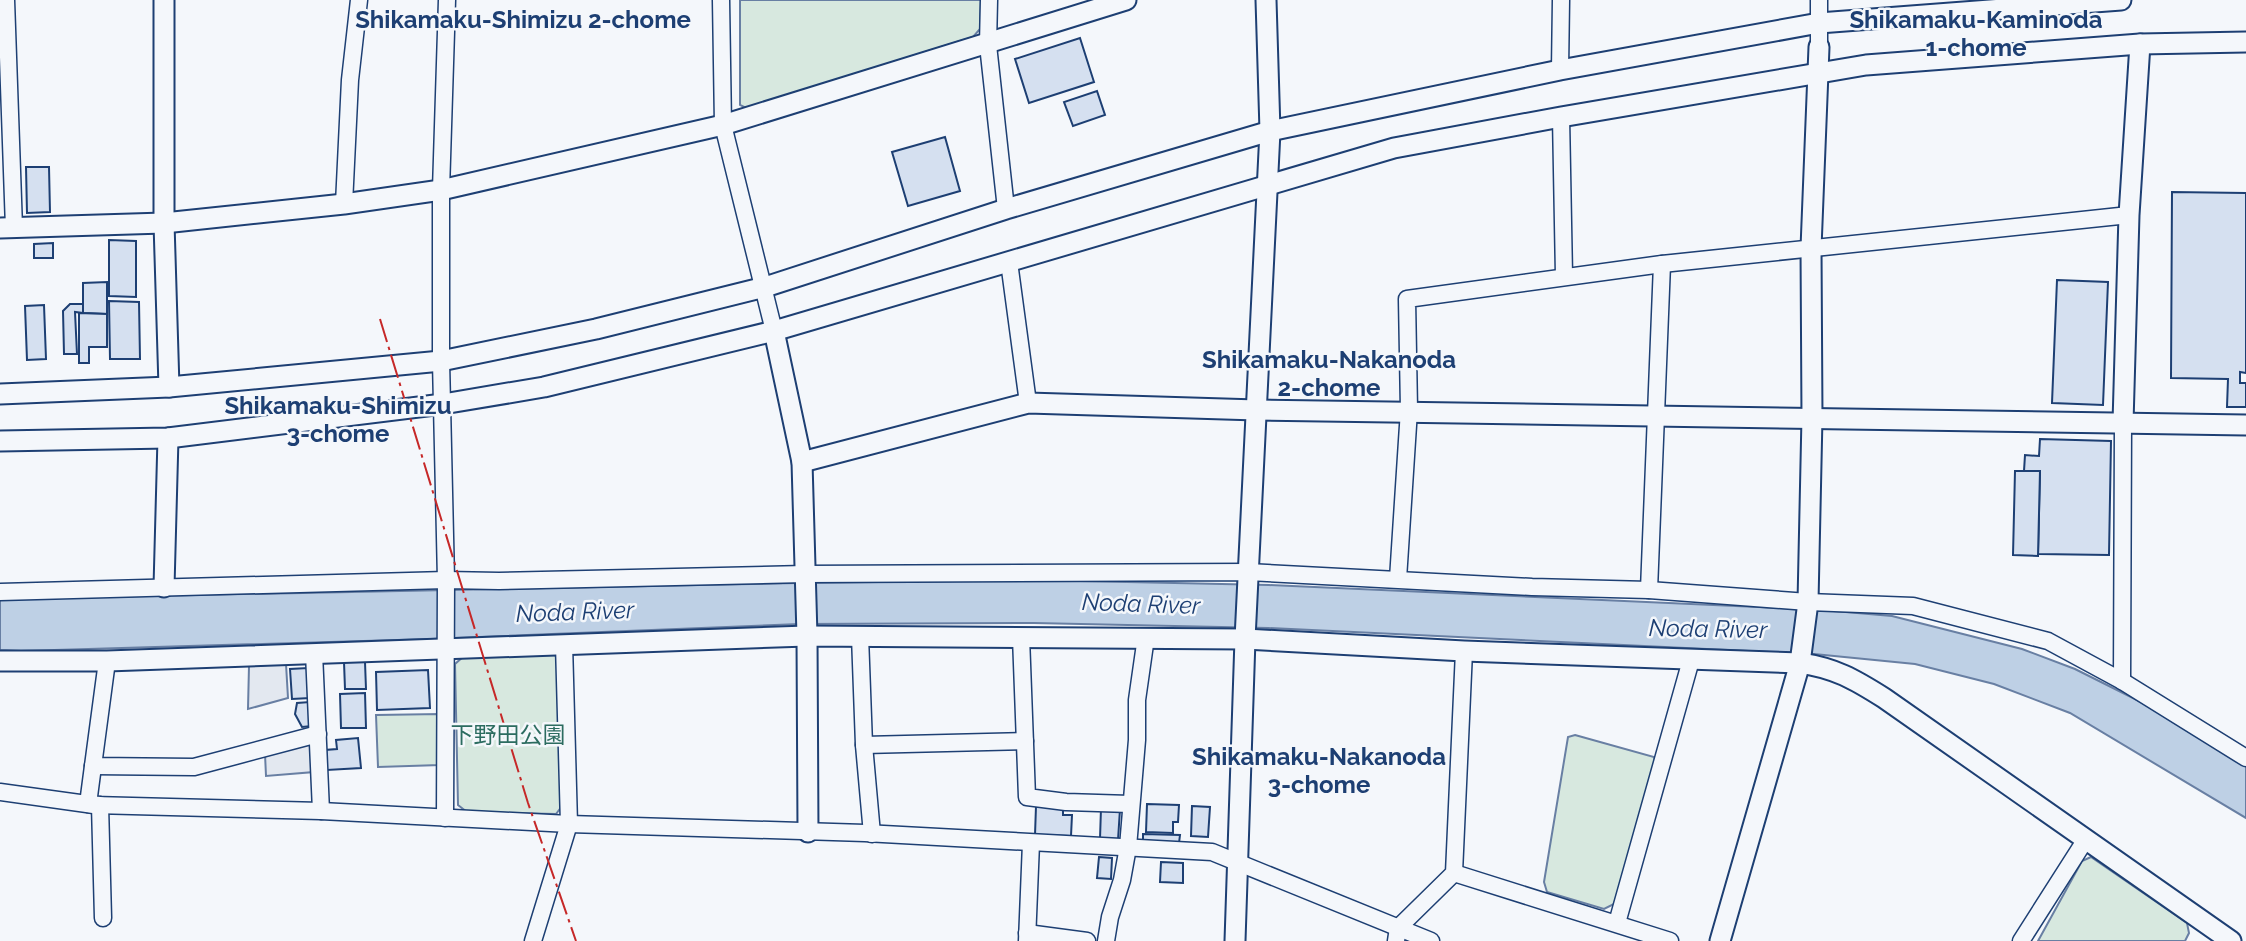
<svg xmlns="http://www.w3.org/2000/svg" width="2246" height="941" font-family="Raleway,'Noto Sans JP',sans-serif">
	<rect width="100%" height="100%" fill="#f4f7fb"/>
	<g fill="#d7e8df" stroke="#687fa3" stroke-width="2">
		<polygon points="740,0 981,0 980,29 973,37 746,108 740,105"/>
		<polygon points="550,651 557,657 562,806 556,814 467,812 458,805 455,664 464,656"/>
		<polygon points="440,714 440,765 378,767 376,715"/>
		<polygon points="1575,735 1654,757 1656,763 1614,904 1604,909 1547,892 1544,882 1568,737"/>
		<polygon points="2091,857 2187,923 2189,933 2185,941 2038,941 2082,861"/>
	</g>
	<g fill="#e3e8f0" stroke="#687fa3" stroke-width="2">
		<polygon points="286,664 288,698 248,709 249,666"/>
		<polygon points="314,741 314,772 266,776 265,754"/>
	</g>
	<polygon fill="#bed0e5" stroke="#687fa3" stroke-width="2" points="1033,580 1269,585 1822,610 1892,616 2022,649 2075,669 2137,700 2199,733 2246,764 2246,818 2070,713 1994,684 1915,664 1814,654 1268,628 1034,623 800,624 431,639 21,651 0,650 0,599 798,583"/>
	<g fill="#d5e0f0" stroke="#1d3f73" stroke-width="2">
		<polygon points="1080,38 1094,82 1029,103 1015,59"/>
		<polygon points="1097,91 1105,115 1073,126 1064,102"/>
		<polygon points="945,137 960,191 908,206 892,152"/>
		<polygon points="26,167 49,167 50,212 27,213"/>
		<polygon points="2172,192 2246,193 2246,373 2240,372 2240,383 2246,383 2246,407 2227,407 2228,379 2171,378"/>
		<polygon points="109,240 136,241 136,297 109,296"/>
		<polygon points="53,243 53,258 34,258 34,244"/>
		<polygon points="2057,280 2108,282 2103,405 2052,403"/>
		<polygon points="107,282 107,314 83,313 83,283"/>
		<polygon points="109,301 139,302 140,359 110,359"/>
		<polygon points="70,304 83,304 83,313 75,312 77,354 64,354 63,311"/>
		<polygon points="44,305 46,359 27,360 25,306"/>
		<polygon points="79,313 107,314 107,347 89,347 89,363 79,363"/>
		<polygon points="2040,439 2111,441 2109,555 2038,554 2040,471 2024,471 2025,455 2039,456"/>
		<polygon points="2015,471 2040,471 2038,556 2013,555"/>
		<polygon points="344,662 365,662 366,689 345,689"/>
		<polygon points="308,668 310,698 292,699 290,669"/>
		<polygon points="428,670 430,708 377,710 376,672"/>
		<polygon points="365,693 366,728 341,728 340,694"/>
		<polygon points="310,702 312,726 302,727 295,714 297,703"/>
		<polygon points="358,738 361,768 327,770 325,750 337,749 336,740"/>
		<polygon points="1147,804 1179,805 1178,822 1173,822 1173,833 1146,832"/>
		<polygon points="1036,806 1063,808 1063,815 1072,815 1071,836 1035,835"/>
		<polygon points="1192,806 1210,807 1208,837 1191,836"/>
		<polygon points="1101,808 1120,809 1118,840 1100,839"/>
		<polygon points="1143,834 1180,835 1179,843 1143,841"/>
		<polygon points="1099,857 1112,858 1111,879 1097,878"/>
		<polygon points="1161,862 1183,863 1183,883 1160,882"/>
	</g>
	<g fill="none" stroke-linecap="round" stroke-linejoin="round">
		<g stroke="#1d3f73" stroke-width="19">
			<g id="minor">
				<polyline points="6,0 14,228"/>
				<polyline points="721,0 723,125 774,331"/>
				<polyline points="989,0 988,45 1006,209"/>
				<polyline points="1819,47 1819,0"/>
				<polyline points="1560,70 1561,0"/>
				<polyline points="1561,117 1564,276"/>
				<polyline points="344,204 350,80 359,0"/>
				<polyline points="1009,262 1028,403"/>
				<polyline points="1398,579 1409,410 1407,299 1662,264 2129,215"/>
				<polyline points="1649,590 1662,264"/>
				<polyline points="0,592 446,580 499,581 805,574 1248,572 1532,587 1649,590 1808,602 1913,606 2048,641 2122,681 2246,758"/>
				<polyline points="860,636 864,745 872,834"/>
				<polyline points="1021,637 1027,797 1066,802 1130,804"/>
				<polyline points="314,653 321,811"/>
				<polyline points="107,661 93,766 194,767 318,734"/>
				<polyline points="2122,681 2123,423"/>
				<polyline points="864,745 1025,741"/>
				<polyline points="93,766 88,804 100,805 103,918"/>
				<polyline points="0,792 94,805 321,811 569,824 865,833 1212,852 1431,941"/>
				<polyline points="445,818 446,580 441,361 441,190 447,0"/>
				<polyline points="1454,873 1670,941"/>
				<polyline points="1617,923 1691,660"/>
				<polyline points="1027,933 1087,941"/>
				<polyline points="533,941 569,824 564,644"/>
				<polyline points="1027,941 1031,843"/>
				<polyline points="1106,941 1110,917 1122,880 1128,847 1137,740 1137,700 1146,637"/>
				<polyline points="1396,941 1398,928 1454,873 1464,651"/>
				<polyline points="2021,941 2086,839"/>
			</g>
		</g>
		<g stroke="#1d3f73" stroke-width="23">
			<g id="tertiary">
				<polyline points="164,0 164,223 169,387"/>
				<polyline points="0,228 164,223 344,204 441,190 723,125 1126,0"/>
				<polyline points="774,331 802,462 807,636 808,832"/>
				<polyline points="0,394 169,387 441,361 596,329 765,287 1006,209 1270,131 1560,70 1819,23 2121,0"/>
				<polyline points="2123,423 2129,215 2140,44"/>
				<polyline points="0,441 168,438 443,404 544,387 774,331 1394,148 1561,117 1866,65 2140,44 2246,42"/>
				<polyline points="802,462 1028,403 1257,410 2246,425"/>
				<polyline points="164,587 168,438"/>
				<path d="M0,661h107l700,-25 438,3 219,12 336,12c35,5 54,16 84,35l347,243"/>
				<polyline points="1235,941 1245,639 1270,131 1266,0"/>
				<polyline points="1720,941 1800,663 1808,602 1812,417 1811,248 1819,47"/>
			</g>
		</g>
		<use href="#minor" stroke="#f4f7fb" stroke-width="16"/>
		<use href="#tertiary" stroke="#f4f7fb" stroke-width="19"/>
		<polyline stroke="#c62828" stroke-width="2" stroke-dasharray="24 5 3.5 5" stroke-linecap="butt" points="380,319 528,803 576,941"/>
	</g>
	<g text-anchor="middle" stroke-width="5" stroke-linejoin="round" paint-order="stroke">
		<g font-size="23" fill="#2c6c60" stroke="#f4f7fb">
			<text x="508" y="743">下野田公園</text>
		</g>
		<g font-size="24" font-weight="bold" fill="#1d3f73" stroke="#f4f7fb">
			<text x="523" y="28">Shikamaku-Shimizu 2-chome</text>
			<text x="1976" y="28">Shikamaku-Kaminoda<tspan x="1976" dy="28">1-chome</tspan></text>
			<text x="1329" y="368">Shikamaku-Nakanoda<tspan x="1329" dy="28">2-chome</tspan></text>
			<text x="338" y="414">Shikamaku-Shimizu<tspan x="338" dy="28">3-chome</tspan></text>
			<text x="1319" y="765">Shikamaku-Nakanoda<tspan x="1319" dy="28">3-chome</tspan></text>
		</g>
		<g font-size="24" font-style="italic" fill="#1d3f73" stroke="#f4f7fb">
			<text transform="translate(1141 604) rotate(2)" y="8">Noda River</text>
			<text transform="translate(575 612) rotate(-2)" y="8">Noda River</text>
			<text transform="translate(1708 629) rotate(1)" y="8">Noda River</text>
		</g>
	</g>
</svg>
